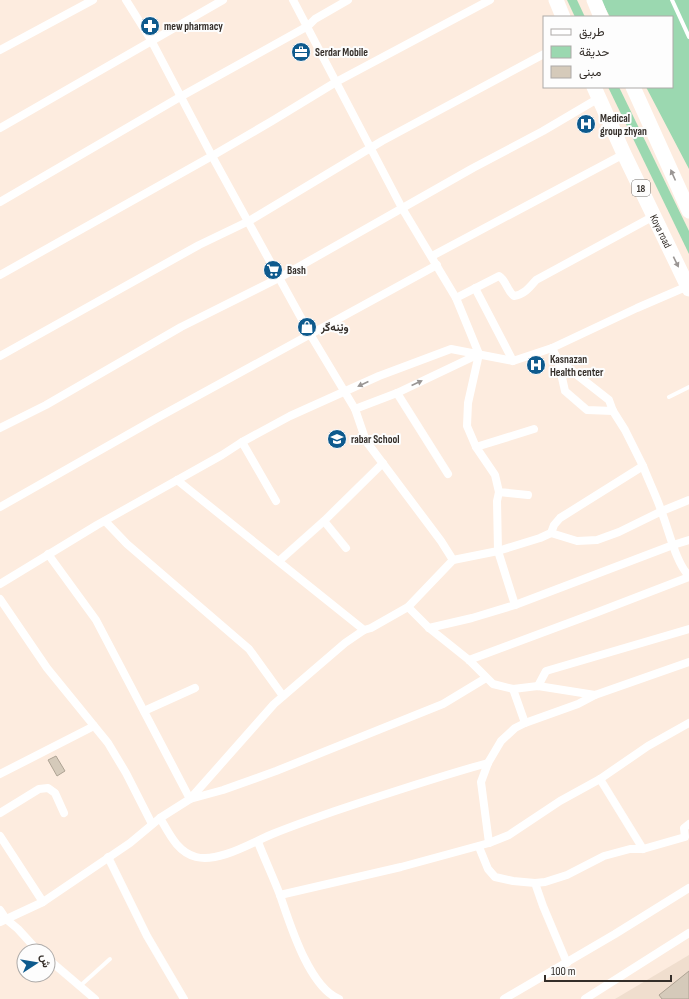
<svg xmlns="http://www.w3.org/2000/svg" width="689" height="999" font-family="'Sofia Sans Condensed',Vazirmatn,sans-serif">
	<rect width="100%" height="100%" fill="#fdecdf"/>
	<polygon fill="#f0dece" points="689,955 689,999 615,999"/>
	<g fill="#9bd8b0">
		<polygon points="567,0 577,0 585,17 575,17"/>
		<polygon points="601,0 689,0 689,169 646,87 672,87 672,17 610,17"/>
		<polygon points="608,87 619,87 689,231 689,254"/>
	</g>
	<g fill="#d5caba" stroke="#aea394">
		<polygon points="56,756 65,771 57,776 48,760"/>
		<polygon points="689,971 689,999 662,999 659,995"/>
	</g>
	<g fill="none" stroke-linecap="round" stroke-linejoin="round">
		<g stroke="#fff" stroke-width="4">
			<polyline points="672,0 689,37"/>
			<polyline points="669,397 689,387"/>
			<polyline points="80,986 110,959"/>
		</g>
		<g stroke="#fff" stroke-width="8">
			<polyline points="126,0 151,40 212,156 310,334 355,409 366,441 441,541 453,560"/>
			<polyline points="293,0 402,208 456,298 479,354 468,403 467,426 476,447 495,475 499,492 528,495"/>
			<polyline points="0,50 93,0"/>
			<polyline points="0,128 223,0"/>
			<polyline points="0,202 180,97 308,26 315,19 348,0"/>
			<polyline points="432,256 624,154"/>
			<polyline points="0,275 212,156 272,121 336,82 490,0"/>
			<polyline points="475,288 513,361"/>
			<path d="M456,298l43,-22c7,4 8,15 15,20 10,-1 16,-9 22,-16l118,-64"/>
			<polyline points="0,356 199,245 249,221 382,141 544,54"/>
			<polyline points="558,360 565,391 587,410 613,411"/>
			<polyline points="397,393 448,474"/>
			<polyline points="355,409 397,393 479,354"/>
			<polyline points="0,428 46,405 181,327 279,278 473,168 543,131 599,98"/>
			<polyline points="242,442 276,501"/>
			<polyline points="476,447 534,429"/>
			<path d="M643,466c6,16 14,31 19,47 7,18 14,50 27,63"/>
			<polyline points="177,480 364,630"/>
			<polyline points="499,492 497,501 498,551 515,605"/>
			<polyline points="0,507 157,418 437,265"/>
			<polyline points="105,521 127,544 249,649 283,696"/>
			<polyline points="324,521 346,548"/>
			<polyline points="551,533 577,541 597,540 619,532 662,511 689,500"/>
			<polyline points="48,554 96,620 190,799 223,790 276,771 443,704 486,678"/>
			<polyline points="279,561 324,521 383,463"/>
			<polyline points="0,584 97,525 222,455 242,442 290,416 379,376 451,349 513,361 552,348 637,308 688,286"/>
			<polyline points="0,599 47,668 108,743 126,773 152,824"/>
			<polyline points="408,607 429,628 469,660 493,684 513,689 538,686 595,695 689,662"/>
			<polyline points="429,628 472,618 515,605 673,545 689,540"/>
			<polyline points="469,660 598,612 689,577"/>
			<polyline points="538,686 546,671 689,629"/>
			<polyline points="513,689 525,723"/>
			<polyline points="144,711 195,688"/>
			<polyline points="0,774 94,726"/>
			<polyline points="600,779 643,849"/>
			<polyline points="0,813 39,789 48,788 55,793 64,813"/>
			<path d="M160,818c9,15 17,34 36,39 24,6 58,-16 79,-24 20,-8 40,-15 60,-22 51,-17 102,-34 153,-48"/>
			<polyline points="0,836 43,902"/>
			<path d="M258,842c7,18 15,35 22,53 10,29 29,92 59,104"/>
			<polyline points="489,843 481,782 488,763 501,741 515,728 525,723 578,704 595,695"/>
			<polyline points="479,847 488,869 495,877 513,881 535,883 545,882 567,875 604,856 630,849 643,849 685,837 684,828 689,824"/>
			<polyline points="108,857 147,936 184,999"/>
			<polyline points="535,883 543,906 567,963"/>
			<polyline points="280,895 401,867 489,843 509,835 560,801 600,779 648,746 689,723"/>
			<polyline points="0,910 6,919 18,929 38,951"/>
			<polyline points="0,922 43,902 130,843 160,818 190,799 274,704 345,643 364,630 371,628 408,607 453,560 498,551 540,538 551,533 554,525 560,518 643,466 625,430 613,411 609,400 558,360 552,348"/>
			<polyline points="48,959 95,999"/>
			<polyline points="504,999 615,934 689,888"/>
			<polyline points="585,999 689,933"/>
		</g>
		<g stroke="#fff" stroke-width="15">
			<polyline points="556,0 563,17"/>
			<polyline points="594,0 601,17"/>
			<path id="s1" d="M594,87l30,67 65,135"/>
			<polyline points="633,87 689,211"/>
		</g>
	</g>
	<defs><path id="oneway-solid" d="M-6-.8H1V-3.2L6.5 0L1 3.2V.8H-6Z"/></defs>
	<g fill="#9a9694">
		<use href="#oneway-solid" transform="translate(673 175) rotate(-114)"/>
		<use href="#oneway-solid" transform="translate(676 262) rotate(64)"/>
		<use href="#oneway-solid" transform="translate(417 383) rotate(-25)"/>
		<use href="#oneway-solid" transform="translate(363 384) rotate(155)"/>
	</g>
	<defs>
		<g id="pharmacy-disc" transform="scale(1)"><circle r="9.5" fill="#0e5a8d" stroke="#fdfdfd"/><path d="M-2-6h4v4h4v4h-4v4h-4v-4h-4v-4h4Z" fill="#fff"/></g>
		<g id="office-disc" transform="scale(1)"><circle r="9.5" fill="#0e5a8d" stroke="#fdfdfd"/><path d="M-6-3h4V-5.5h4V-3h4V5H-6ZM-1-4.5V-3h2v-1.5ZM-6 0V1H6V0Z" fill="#fff"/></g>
		<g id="hospital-disc" transform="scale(1)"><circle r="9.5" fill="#0e5a8d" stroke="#fdfdfd"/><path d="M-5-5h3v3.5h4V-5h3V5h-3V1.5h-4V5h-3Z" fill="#fff"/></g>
		<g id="supermarket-disc" transform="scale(1)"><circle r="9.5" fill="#0e5a8d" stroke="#fdfdfd"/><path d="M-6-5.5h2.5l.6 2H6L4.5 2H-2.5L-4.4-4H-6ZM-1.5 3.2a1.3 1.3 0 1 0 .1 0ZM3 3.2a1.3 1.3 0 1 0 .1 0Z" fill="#fff"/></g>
		<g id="shop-disc" transform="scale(1)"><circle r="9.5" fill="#0e5a8d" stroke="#fdfdfd"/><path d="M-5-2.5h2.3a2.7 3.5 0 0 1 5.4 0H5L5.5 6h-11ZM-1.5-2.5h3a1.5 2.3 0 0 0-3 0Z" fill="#fff"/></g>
		<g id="school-disc" transform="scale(1)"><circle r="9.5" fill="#0e5a8d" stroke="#fdfdfd"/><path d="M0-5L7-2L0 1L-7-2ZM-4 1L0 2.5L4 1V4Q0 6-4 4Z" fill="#fff"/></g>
	</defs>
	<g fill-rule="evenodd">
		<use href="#pharmacy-disc" x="150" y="26"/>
		<use href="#office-disc" x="301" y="52"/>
		<use href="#hospital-disc" x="586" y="124"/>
		<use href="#supermarket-disc" x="273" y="270"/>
		<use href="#shop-disc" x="307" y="327"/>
		<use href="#hospital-disc" x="536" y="365"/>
		<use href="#school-disc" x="337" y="439"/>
	</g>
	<g text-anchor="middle" stroke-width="4" stroke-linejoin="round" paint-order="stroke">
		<rect fill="#fdfdfd" stroke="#706c69" stroke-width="1" x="632" y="180" width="18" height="16" rx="3"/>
		<g font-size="10" font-weight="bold" fill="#342e29">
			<text x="641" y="192">18</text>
		</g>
		<g font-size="11" font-weight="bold" fill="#342e29" stroke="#fdfdfd" text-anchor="start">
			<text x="164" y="30">mew pharmacy</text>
			<text x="315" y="56">Serdar Mobile</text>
			<text x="600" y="122">Medical<tspan x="600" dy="13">group zhyan</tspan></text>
			<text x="287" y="274">Bash</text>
			<text x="321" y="331">وێنەگر</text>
			<text x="550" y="363">Kasnazan<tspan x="550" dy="13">Health center</tspan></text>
			<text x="351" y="443">rabar School</text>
		</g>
		<g font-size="11" fill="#342e29" stroke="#fdfdfd">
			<text dy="4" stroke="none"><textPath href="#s1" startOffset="159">Koya road</textPath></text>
		</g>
	</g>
	<rect x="543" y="16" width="130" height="72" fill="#fdfdfd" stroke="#adaaa8"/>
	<rect x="551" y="29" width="20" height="6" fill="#ffffff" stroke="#adaaa8"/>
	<text x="579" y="36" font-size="12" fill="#342e29">طريق</text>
	<rect x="551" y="46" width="20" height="12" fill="#9bd8b0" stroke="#adaaa8"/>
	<text x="579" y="56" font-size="12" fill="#342e29">حديقة</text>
	<rect x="551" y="66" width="20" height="12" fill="#d5caba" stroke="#adaaa8"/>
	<text x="579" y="76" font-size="12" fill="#342e29">مبنى</text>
	<g transform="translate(36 963) rotate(78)"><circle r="19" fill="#fdfdfd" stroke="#adaaa8"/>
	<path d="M0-3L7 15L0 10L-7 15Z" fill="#0e5a8d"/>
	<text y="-6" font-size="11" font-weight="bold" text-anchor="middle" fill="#342e29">ش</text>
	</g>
	<path d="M545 975v6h126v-6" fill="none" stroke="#342e29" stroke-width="2"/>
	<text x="551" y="975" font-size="12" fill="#342e29" stroke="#fdfdfd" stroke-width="3" paint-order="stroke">100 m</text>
</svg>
